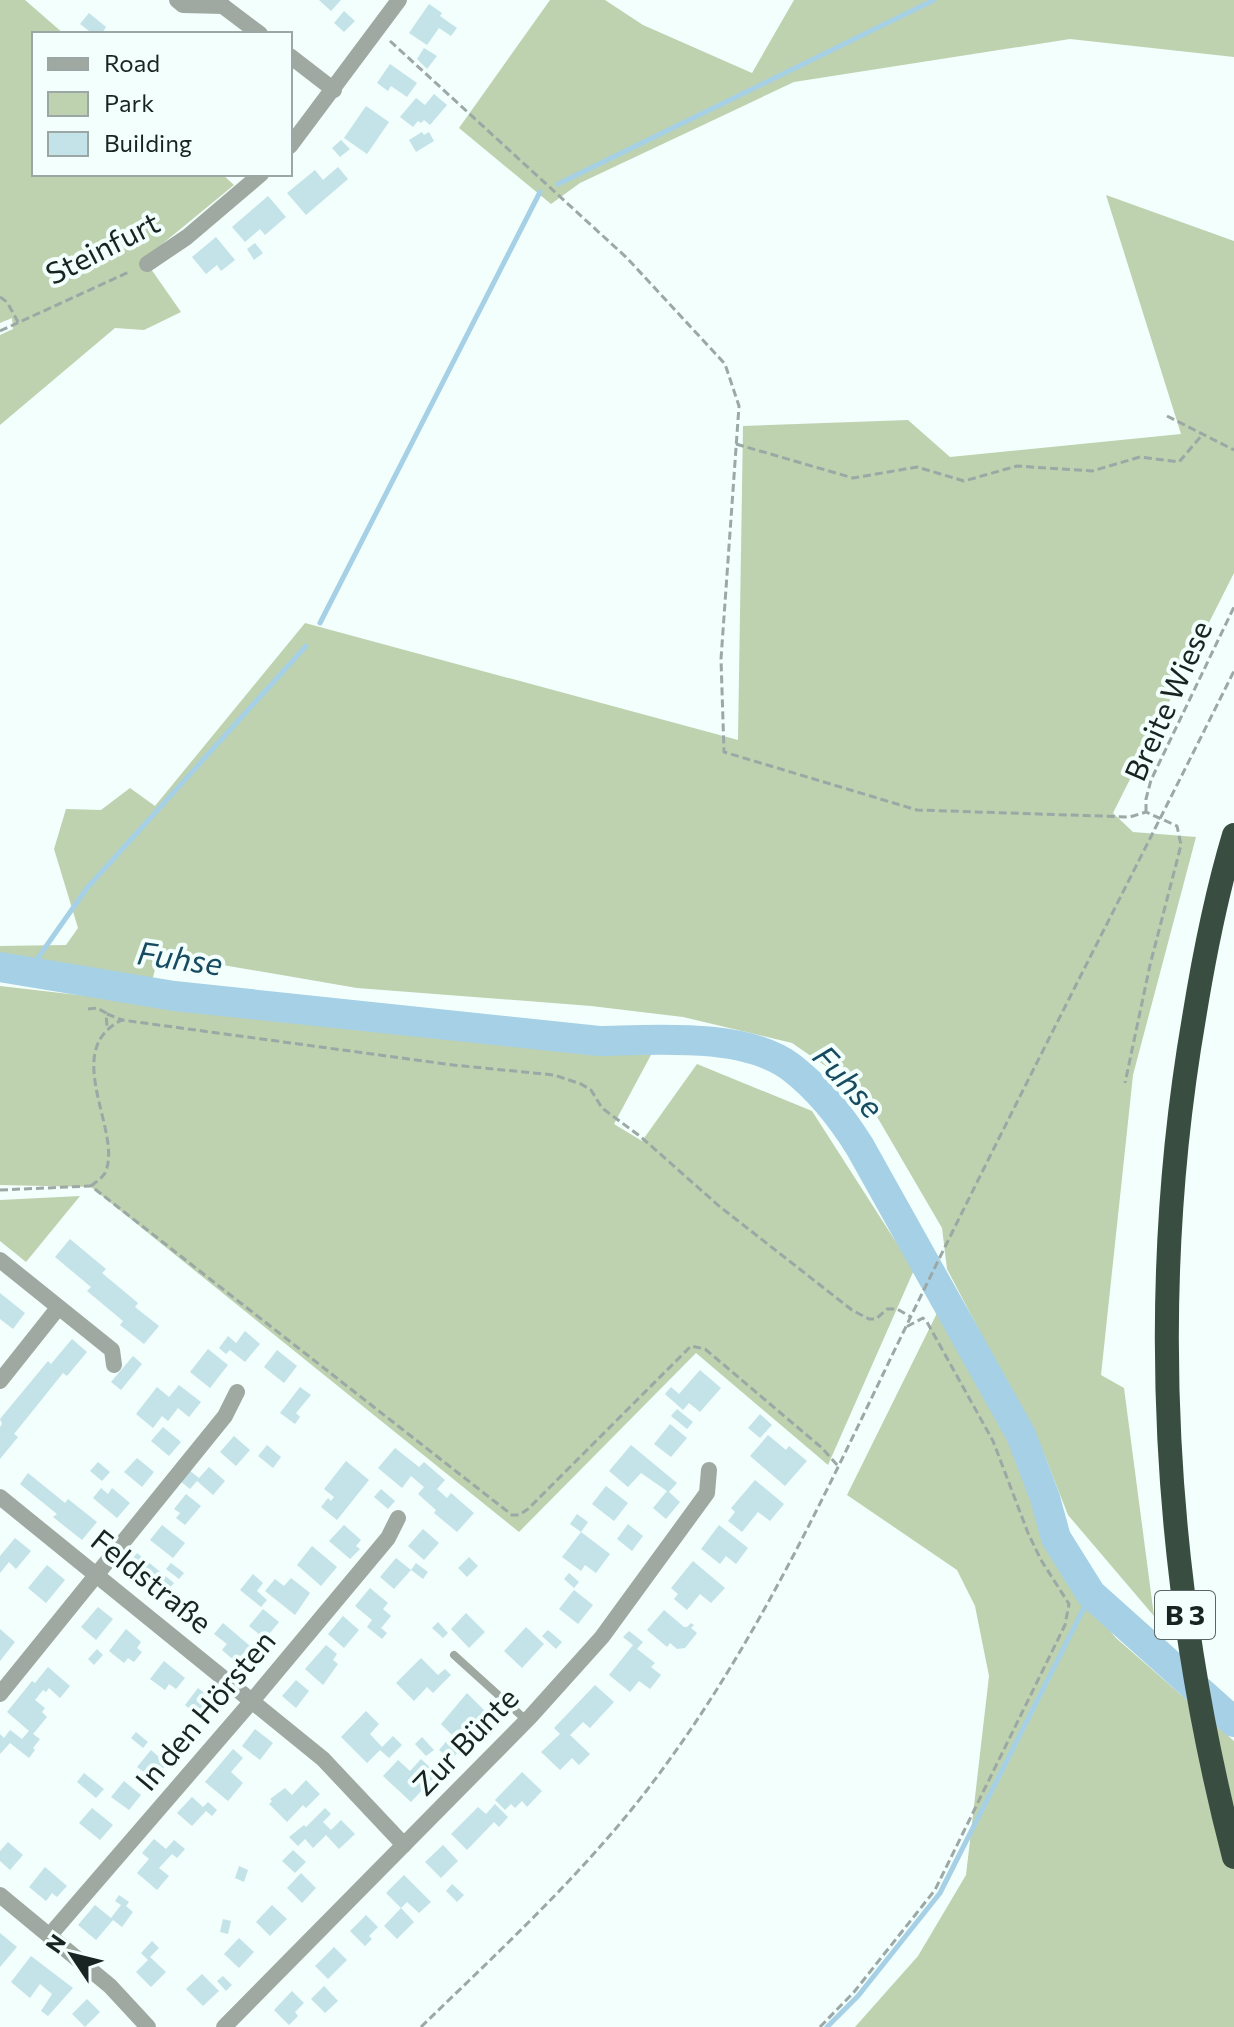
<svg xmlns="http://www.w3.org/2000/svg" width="1234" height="2027" font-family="Commissioner,sans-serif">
	<rect width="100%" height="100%" fill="#f2fffc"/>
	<g fill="#bed2af">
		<polygon points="0,0 25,0 64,34 34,34 34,174 222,174 234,185 144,259 181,312 144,330 115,328 0,425 0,335 13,329 12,318 0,323"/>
		<polygon points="550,0 605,0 643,25 752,73 794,0 1234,0 1234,57 1070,39 794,82 580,183 551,204 459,128"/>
		<polygon points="1106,195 1234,241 1234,573 1113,813 1133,832 1196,837 1133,1075 1101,1375 1124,1388 1154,1616 1068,1515 1044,1454 947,1269 942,1228 862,1091 792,1043 683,1017 591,1006 357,988 159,954 152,981 0,958 0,946 66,945 78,928 54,849 66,809 101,810 130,788 155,806 305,623 738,740 743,426 908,420 950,457 1181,434"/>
		<polygon points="0,986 529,1047 652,1053 614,1124 642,1141 697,1064 812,1111 914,1270 828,1465 696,1353 519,1532 91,1187 0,1185"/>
		<polygon points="80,1196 26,1262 0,1241 0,1200"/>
		<polygon points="942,1303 1005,1422 1054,1562 1116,1638 1234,1741 1234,2027 855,2027 918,1956 966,1875 989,1676 975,1606 957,1570 847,1495"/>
	</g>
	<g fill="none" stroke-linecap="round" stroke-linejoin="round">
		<g stroke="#a6d0e6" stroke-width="5">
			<polyline points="558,184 934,0"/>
			<polyline points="320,623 540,192"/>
			<polyline points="28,972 87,888 306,646"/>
			<polyline points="827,2027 858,1996 940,1893 1091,1594"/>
		</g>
		<path stroke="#a6d0e6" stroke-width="30" d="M0,967l174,29 425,45c55,-1 147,-9 193,27 27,21 50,50 68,79l161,288 24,63 11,40 35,56 143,128"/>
	</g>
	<g fill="#c3e3e8">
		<polygon points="319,0 341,0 331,11"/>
		<polygon points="429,4 442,13 440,16 457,28 451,36 439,28 427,45 409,33"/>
		<polygon points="344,11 355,21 344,32 334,23"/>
		<polygon points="89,13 106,27 103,32 105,34 93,34 80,24"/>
		<polygon points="424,48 437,56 427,69 417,59"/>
		<polygon points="390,64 417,83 407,97 391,86 388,91 377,83"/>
		<polygon points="434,94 447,105 430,125 424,120 421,123 418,121 413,127 400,117 416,98 425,105"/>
		<polygon points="366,106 389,122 367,154 344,138"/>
		<polygon points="422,132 424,135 429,132 434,141 416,152 409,140"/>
		<polygon points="341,140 350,149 340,157 332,148"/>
		<polygon points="338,167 348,179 306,215 287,193 315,170 323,180"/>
		<polygon points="268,196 286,217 265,235 260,229 245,242 232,227"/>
		<polygon points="216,237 235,260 221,271 217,265 206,274 192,257"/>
		<polygon points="255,243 263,253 254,260 247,249"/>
		<polygon points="70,1239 106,1269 102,1273 138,1303 135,1307 159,1326 144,1344 120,1325 123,1321 87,1291 91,1287 55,1257"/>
		<polygon points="0,1293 25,1313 13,1329 0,1319"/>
		<polygon points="245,1331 260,1344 245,1362 230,1350 226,1354 219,1348 228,1336 236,1343"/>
		<polygon points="72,1339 87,1352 67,1376 63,1373 43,1398 14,1434 18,1437 0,1459 0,1427 2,1424 0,1419 48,1361 51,1364"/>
		<polygon points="208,1349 228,1365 210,1388 190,1372"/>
		<polygon points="277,1350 297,1366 284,1383 264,1367"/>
		<polygon points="133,1356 142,1364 121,1390 111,1382"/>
		<polygon points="700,1370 721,1388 700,1412 689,1403 683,1410 665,1394 671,1387 679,1394"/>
		<polygon points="179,1385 201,1402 189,1417 178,1408 168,1421 162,1416 153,1428 136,1414 157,1387 169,1397"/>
		<polygon points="300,1387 311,1395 296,1413 300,1417 295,1424 280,1413"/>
		<polygon points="677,1409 693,1422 687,1429 671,1416"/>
		<polygon points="760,1414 772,1425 760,1438 748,1428"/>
		<polygon points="670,1424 687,1438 671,1457 654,1444"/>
		<polygon points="163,1427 181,1442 169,1456 151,1441"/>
		<polygon points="768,1435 786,1450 789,1446 807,1461 785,1486 750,1456"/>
		<polygon points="234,1436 250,1450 236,1466 220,1452"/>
		<polygon points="267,1445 281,1457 273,1468 258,1456"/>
		<polygon points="631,1445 677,1483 669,1492 680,1502 666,1519 653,1508 667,1491 641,1473 628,1487 609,1471"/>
		<polygon points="395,1448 419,1467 424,1462 445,1480 437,1489 447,1498 451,1493 474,1513 457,1532 434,1513 436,1510 418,1494 424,1487 411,1476 402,1488 378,1468"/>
		<polygon points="137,1458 154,1472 142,1487 124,1472"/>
		<polygon points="346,1461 369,1480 337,1520 321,1507 328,1498 331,1501 334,1497 324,1489"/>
		<polygon points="98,1462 110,1472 102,1481 90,1471"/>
		<polygon points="209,1467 225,1481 213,1495 197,1481 190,1489 180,1481 189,1470 199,1478"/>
		<polygon points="28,1473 65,1503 68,1499 97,1522 82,1540 53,1517 57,1514 20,1484"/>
		<polygon points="755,1480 784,1504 770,1521 758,1512 742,1532 728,1521 735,1512 731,1508"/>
		<polygon points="606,1486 628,1503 614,1521 592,1504"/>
		<polygon points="101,1488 108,1494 112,1488 130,1503 117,1518 93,1498"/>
		<polygon points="381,1489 395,1501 388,1509 374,1497"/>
		<polygon points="186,1494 201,1506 185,1525 176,1518 180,1513 174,1509"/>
		<polygon points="577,1514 588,1522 581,1532 610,1554 596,1573 585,1565 581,1571 562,1557 581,1532 570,1524"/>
		<polygon points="628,1524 643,1536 632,1551 617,1539"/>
		<polygon points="162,1525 185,1543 173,1558 150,1540"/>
		<polygon points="344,1525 361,1540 356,1546 360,1549 350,1559 329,1541"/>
		<polygon points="719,1525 748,1548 736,1564 726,1556 720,1564 701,1549"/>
		<polygon points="423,1529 439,1543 424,1560 408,1546"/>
		<polygon points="15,1538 31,1551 16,1569 9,1562 0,1573 0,1556"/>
		<polygon points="312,1546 337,1567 321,1586 297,1565"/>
		<polygon points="137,1553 174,1583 159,1601 123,1571"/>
		<polygon points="469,1557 478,1566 467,1577 458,1568"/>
		<polygon points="396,1558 411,1570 394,1589 380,1577"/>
		<polygon points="693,1561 725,1588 711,1603 700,1594 687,1610 674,1599 678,1594 671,1588"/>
		<polygon points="171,1563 184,1573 179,1579 166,1569"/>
		<polygon points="416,1563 428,1572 423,1579 411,1570"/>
		<polygon points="47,1565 65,1580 46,1603 28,1588"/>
		<polygon points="569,1573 579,1582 574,1588 564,1579"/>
		<polygon points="253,1574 263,1583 257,1591 267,1600 261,1607 240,1590"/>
		<polygon points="291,1578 310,1593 295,1615 265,1591 275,1579 284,1586"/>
		<polygon points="370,1588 388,1603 383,1609 391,1616 381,1628 387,1633 382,1639 367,1627 372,1620 355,1606"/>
		<polygon points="574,1590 593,1605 578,1624 559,1609"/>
		<polygon points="98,1607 113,1619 96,1640 81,1627"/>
		<polygon points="263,1609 279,1622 265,1639 249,1626"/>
		<polygon points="664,1610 684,1627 687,1627 691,1623 694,1625 691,1628 697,1633 685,1648 677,1649 670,1643 667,1647 647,1630"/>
		<polygon points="466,1613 485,1632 469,1648 451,1629"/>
		<polygon points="343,1616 359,1630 344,1648 328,1634"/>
		<polygon points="438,1622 448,1633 443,1638 432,1628"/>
		<polygon points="223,1623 250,1646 236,1662 222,1650 227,1644 214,1634"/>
		<polygon points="526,1627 544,1644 522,1668 504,1651"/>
		<polygon points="0,1629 15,1642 0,1661"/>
		<polygon points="126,1629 141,1642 137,1648 142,1652 134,1662 128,1658 124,1663 109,1651"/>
		<polygon points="548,1630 562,1642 556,1649 542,1636"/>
		<polygon points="629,1631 643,1642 637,1649 655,1663 651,1667 661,1675 650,1689 639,1681 630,1692 609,1675 633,1645 623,1637"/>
		<polygon points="326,1645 337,1654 333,1660 338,1664 323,1685 305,1669"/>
		<polygon points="97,1649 103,1655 94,1665 88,1659"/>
		<polygon points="421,1658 438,1675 445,1669 451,1675 433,1693 427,1687 414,1701 396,1683"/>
		<polygon points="164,1661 185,1678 176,1689 169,1684 165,1690 150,1679"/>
		<polygon points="48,1667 70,1686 60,1698 49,1688 46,1692 43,1690 35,1700 45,1708 42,1712 47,1717 33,1734 40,1739 33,1748 35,1750 29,1758 10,1743 0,1754 0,1734 4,1738 10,1730 22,1739 29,1731 7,1712 32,1681 35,1683"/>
		<polygon points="296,1680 309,1691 296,1708 282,1696"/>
		<polygon points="595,1685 614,1702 590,1728 583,1722 570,1735 590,1754 579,1765 572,1758 560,1770 541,1752 560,1734 554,1728"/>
		<polygon points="198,1688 213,1700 199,1717 185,1705"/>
		<polygon points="467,1693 493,1719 477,1735 468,1740 457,1735 455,1738 441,1724"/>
		<polygon points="366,1711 379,1724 370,1734 382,1747 393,1736 402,1745 389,1758 380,1750 367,1763 341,1737"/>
		<polygon points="255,1729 273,1743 260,1760 242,1746"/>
		<polygon points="136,1732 148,1742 143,1748 131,1738"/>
		<polygon points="422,1737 434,1750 426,1756 415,1744"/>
		<polygon points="450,1737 462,1748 451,1760 439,1750"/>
		<polygon points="233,1749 243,1758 231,1772 243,1783 228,1801 205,1782"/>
		<polygon points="151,1750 167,1764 156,1777 147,1769 144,1772 137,1767"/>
		<polygon points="421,1759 437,1774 411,1802 383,1776 398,1760 410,1771"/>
		<polygon points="522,1772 542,1791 527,1807 522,1801 515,1808 511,1804 505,1810 495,1800"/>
		<polygon points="84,1773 104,1789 96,1798 77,1782"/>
		<polygon points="306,1780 320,1794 306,1808 303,1805 287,1822 269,1804 272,1801 270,1799 285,1788 292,1795"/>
		<polygon points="124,1781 141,1795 129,1810 111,1797"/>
		<polygon points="192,1797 203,1807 208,1802 217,1810 212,1816 206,1811 192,1826 177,1813"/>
		<polygon points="495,1804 508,1817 499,1827 494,1822 467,1850 451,1834 478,1807 486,1814"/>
		<polygon points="92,1808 113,1825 100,1840 79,1823"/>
		<polygon points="325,1808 331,1814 323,1822 331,1830 341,1820 355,1834 339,1849 326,1835 313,1848 305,1839 298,1846 289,1837 304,1825 306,1827"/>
		<polygon points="154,1839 166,1849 174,1840 185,1849 177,1858 172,1854 159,1868 169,1876 157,1890 137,1873 149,1859 142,1853"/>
		<polygon points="8,1842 23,1855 10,1870 0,1861 0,1851"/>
		<polygon points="443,1845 458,1861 441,1878 425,1862"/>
		<polygon points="293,1850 306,1862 295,1873 282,1861"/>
		<polygon points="239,1866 248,1870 244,1882 235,1878"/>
		<polygon points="45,1867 67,1886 57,1897 52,1893 46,1901 29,1887"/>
		<polygon points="301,1873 316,1888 302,1903 287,1888"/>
		<polygon points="404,1875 431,1902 419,1913 407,1902 401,1908 386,1893"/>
		<polygon points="452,1884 464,1895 457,1902 446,1891"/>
		<polygon points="119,1895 129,1902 126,1906 133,1912 122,1927 113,1920 96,1940 78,1925 95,1905 111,1918 121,1905 115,1901"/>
		<polygon points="272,1905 287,1919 270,1936 256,1922"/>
		<polygon points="401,1908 414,1922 397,1939 384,1926"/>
		<polygon points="366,1915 378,1927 369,1936 372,1939 365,1946 350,1931"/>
		<polygon points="223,1919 231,1921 228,1934 220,1932"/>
		<polygon points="0,1933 17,1947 0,1967"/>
		<polygon points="239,1938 254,1952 239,1968 224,1954"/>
		<polygon points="152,1941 159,1948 150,1957 166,1972 151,1987 136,1972 148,1960 141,1953"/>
		<polygon points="334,1947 347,1960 328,1979 315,1966"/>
		<polygon points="31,1956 73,1988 48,2016 41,2011 52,1994 40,1984 30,1998 11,1982"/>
		<polygon points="202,1974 219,1991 203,2006 186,1989"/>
		<polygon points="223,1976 232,1985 226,1991 217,1981"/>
		<polygon points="324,1986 338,2001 325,2013 311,1999"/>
		<polygon points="292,1991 304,2003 295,2012 298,2016 289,2025 274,2010"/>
		<polygon points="87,1999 100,2012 85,2027 72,2014"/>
	</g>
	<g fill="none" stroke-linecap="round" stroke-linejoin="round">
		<g stroke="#9ba8a5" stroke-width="3" stroke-dasharray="8 4" stroke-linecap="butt">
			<polyline points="390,41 627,258 725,364 739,406 721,659 724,752 917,810 1130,817 1146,812 1177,826 1181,845 1150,965 1125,1083"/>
			<polyline points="0,297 7,302 18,322"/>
			<polyline points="0,331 131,271"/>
			<polyline points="1167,416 1234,450"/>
			<polyline points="736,444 853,478 917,467 964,481 1017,466 1092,471 1140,457 1179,462 1203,434"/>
			<polyline points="1146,812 1146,799 1151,780 1234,607"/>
			<polyline points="88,1009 97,1008 106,1013 107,1027"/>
			<polyline points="107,1014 122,1020"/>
			<path d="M91,1186c5,-4 11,-8 14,-13 19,-40 -46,-123 17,-153l331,45 101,10 27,9 10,6 11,18 39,29 78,69 133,104 17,9h7l11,-10h10l14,8"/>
			<polyline points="0,1190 91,1186 512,1515 519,1515 528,1509 691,1346 705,1349 822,1448 839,1467"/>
			<path d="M421,2027c78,-76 159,-150 226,-237 113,-147 187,-316 268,-482 104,-213 213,-424 319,-637"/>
			<polyline points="820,2027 854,1992 935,1890 1065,1625 1069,1604 1041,1560 1028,1533 993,1441 927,1322 923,1318 906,1327"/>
		</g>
		<polyline stroke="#9fa9a2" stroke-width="8" points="454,1655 526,1720"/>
		<g stroke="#9fa9a2" stroke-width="16">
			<polyline points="177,0 183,5 223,6"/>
			<polyline points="215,0 260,34"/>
			<polyline points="290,56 334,90"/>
			<polyline points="290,146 399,0"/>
			<polyline points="147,264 187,237 261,174"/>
			<polyline points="0,1260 112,1350 114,1365"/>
			<polyline points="0,1381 58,1308"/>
			<polyline points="0,1497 323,1759 404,1845"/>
			<polyline points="0,1694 225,1416 237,1392"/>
			<polyline points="0,1895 110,1986 148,2027"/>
			<polyline points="50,1935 252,1701 388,1538 398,1518"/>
			<polyline points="224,2027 531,1716 602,1637 707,1493 709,1470"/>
		</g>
		<path stroke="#394e41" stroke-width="24" d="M1234,835c-18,60 -30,121 -40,183 -48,278 -31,566 40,839"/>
	</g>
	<g text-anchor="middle" stroke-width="8" stroke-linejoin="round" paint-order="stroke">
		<rect fill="#f2fffc" stroke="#596663" stroke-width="2" x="1155" y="1591" width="60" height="48" rx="6"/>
		<g font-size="28" font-weight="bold" fill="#182422">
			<text x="1185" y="1625">B 3</text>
		</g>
		<g font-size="30" fill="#182422" stroke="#f2fffc">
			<text transform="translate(103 249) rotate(-27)" y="10">Steinfurt</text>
			<text transform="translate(1169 701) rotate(-66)" y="10">Breite Wiese</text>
			<text transform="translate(151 1582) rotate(39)" y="10">Feldstraße</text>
			<text transform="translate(206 1711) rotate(-50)" y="10">In den Hörsten</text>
			<text transform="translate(466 1742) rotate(-46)" y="10">Zur Bünte</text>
		</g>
		<g font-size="32" font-style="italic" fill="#174b62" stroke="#f2fffc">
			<text transform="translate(180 959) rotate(8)" y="11">Fuhse</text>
			<text transform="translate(848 1082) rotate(47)" y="11">Fuhse</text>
		</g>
	</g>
	<rect x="32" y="32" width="260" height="144" fill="#f2fffc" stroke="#9ba7a5" stroke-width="2"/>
	<rect x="48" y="58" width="40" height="12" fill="#9fa9a2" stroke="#9ba7a5" stroke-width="2"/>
	<text x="104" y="72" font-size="24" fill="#182422">Road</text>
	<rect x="48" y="92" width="40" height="24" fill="#bed2af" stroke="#9ba7a5" stroke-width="2"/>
	<text x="104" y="112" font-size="24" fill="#182422">Park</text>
	<rect x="48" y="132" width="40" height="24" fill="#c3e3e8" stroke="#9ba7a5" stroke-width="2"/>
	<text x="104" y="152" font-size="24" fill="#182422">Building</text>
	<g transform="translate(72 1955) rotate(305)" stroke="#f2fffc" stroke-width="6" paint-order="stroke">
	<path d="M0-6L14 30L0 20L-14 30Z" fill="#182422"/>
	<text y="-12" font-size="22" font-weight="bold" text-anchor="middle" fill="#182422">N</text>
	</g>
</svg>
